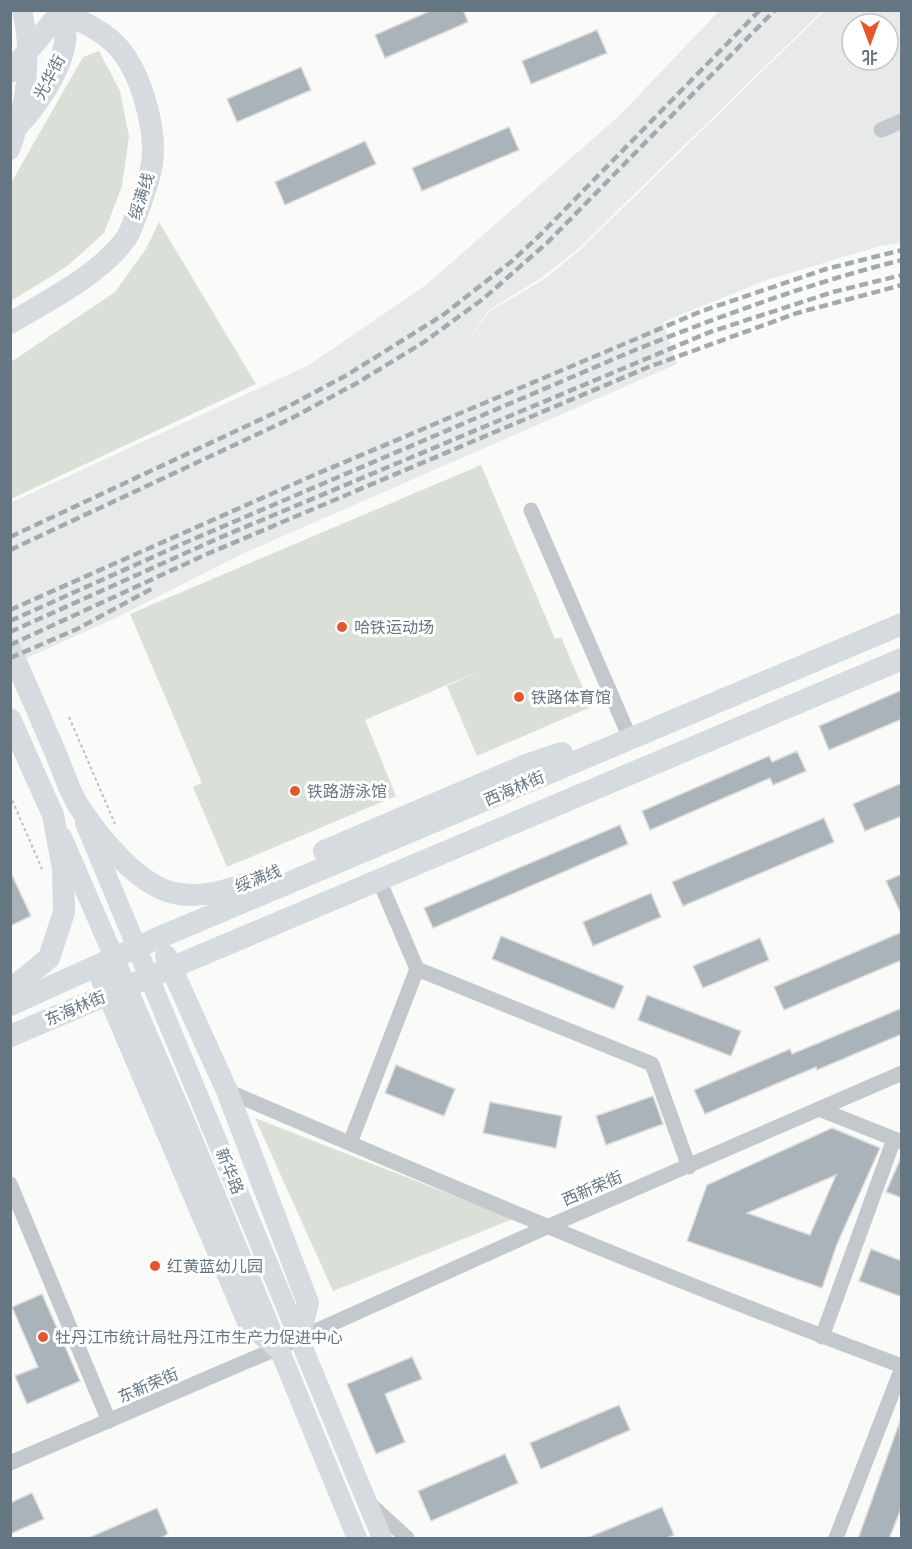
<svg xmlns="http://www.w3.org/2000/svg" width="912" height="1549" font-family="Rubik,'Noto Sans SC',sans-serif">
	<rect width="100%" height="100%" fill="#fafaf8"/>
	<path fill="#e8e9e9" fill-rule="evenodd" d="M719,11h103l-244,238 -37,29 -52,32 -25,37 26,-36 53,-31 37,-30 244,-239h77v232l-21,3 -113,34 -104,42 14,42 -433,189 -128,65 -105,47 -1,-162 299,-138 117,-80 193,-169zM852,24h36v36h-36z"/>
	<g fill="#dadfd7">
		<polygon points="99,51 120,91 129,136 122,186 104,233 66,267 11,301 11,183 83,57"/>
		<polygon points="159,222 256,384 11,499 11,362 115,292 146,249"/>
		<polygon points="481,465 555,639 561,637 591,707 477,756 447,686 482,670 365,720 396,796 227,867 193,787 202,783 130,614"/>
		<polygon points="255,1118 513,1219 333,1291"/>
	</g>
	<g fill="#aab3b9" stroke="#dcdcda" stroke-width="1.5" fill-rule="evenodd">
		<polygon points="432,10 463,10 468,22 385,58 375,35"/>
		<polygon points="597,30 607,53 531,84 522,61"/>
		<polygon points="301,67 311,90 237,122 227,99"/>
		<polygon points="509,127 519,150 422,191 412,168"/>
		<polygon points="365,141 376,164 285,205 275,182"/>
		<polygon points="902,690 902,719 829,750 819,726"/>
		<polygon points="797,751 806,771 773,785 770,778 650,830 642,811 769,756 772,762"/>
		<polygon points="902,783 902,816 865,831 853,804"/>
		<polygon points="824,818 834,842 683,906 672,882"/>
		<polygon points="620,825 628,844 433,928 424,908"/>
		<polygon points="10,871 31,916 10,926"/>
		<polygon points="902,874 902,916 886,881"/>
		<polygon points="651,893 661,917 593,946 583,922"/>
		<polygon points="902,932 902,960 784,1010 774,987"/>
		<polygon points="501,936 624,986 614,1009 492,959"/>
		<polygon points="760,938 769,960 703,988 693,966"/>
		<polygon points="647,995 741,1031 731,1056 638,1020"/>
		<polygon points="902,1008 902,1034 817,1070 816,1067 705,1114 694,1090 790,1049 792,1054"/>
		<polygon points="396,1065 455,1089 444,1116 385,1093"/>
		<polygon points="653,1096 663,1124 606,1145 596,1116"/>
		<polygon points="490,1102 562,1116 556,1148 483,1133"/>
		<path d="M832,1128l48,20 -43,96 -15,44 -135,-47 20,-56zM836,1175l-26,60 -63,-22z"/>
		<polygon points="902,1155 902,1198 886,1192"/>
		<polygon points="871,1249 902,1261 902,1297 859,1281"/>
		<polygon points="42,1294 80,1381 27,1404 15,1376 38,1367 12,1307"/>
		<polygon points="412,1357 422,1379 385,1394 405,1442 376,1454 347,1384"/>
		<polygon points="619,1405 630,1430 541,1469 530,1443"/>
		<polygon points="900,1421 902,1506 889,1539 858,1539"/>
		<polygon points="505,1454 518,1483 431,1521 418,1491"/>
		<polygon points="32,1493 44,1519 10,1534 10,1503"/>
		<polygon points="662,1507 674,1535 665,1539 587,1538"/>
		<polygon points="157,1508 168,1534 159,1539 86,1539"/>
	</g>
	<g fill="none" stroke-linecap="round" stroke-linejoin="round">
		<g stroke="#bbbfc2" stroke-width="2" stroke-dasharray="3 3" stroke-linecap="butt">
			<polyline points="69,717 115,824"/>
			<polyline points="10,795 42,869"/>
		</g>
		<g stroke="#c3c8cc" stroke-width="15">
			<polyline points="881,130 902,121"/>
			<polyline points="531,510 630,738"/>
			<polyline points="417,969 652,1064 689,1167"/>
			<path d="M227,1091c223,95 447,191 675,275"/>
			<polyline points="819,1109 902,1142"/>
			<polyline points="350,1143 417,969 379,880"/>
			<polyline points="10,1184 109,1421"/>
			<polyline points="822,1337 894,1139"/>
			<polyline points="10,1463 278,1348 549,1226 902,1073"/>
			<polyline points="370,1504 407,1538"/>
			<polyline points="836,1538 902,1368"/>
		</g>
		<g stroke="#d6dbdf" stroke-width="20">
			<path d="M10,150c16,-45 23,-93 12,-140"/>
			<polyline points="85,823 382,1538"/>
			<polyline points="62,837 190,1133 357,1538"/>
		</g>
		<g stroke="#d6dbdf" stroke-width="22">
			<polyline points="10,72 61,12"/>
			<path d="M10,133c22,-19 51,-61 55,-91 2,-9 -2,-23 -5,-32"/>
			<path d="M10,323c39,-23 90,-48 117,-86 4,-6 6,-15 9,-21 6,-16 13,-35 16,-52 5,-35 -11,-90 -33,-116 -16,-18 -37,-26 -58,-36"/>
			<path d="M10,649c16,35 31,70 46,105 7,17 13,36 22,51 20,31 62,84 101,89 29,4 57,-6 84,-17"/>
			<polyline points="10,719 53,815 63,869 64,912 49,958 10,990"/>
			<polyline points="324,851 526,765 562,753"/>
			<polyline points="166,956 227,1091 308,1303 299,1339"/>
			<polyline points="102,980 249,1324 278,1348"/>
			<polyline points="10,1005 158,938 902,624"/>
			<polyline points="10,1036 902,659"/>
		</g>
		<g stroke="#a2aab0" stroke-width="4.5" stroke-dasharray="9 4.5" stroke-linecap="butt">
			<polyline points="10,537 287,407 347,375 443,315 512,261 540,235 760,10"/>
			<polyline points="10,550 292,418 357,383 424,342 483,299 548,242 775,10"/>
			<polyline points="10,610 314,475 702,311 826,269 902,250"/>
			<path d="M10,621l172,-77 453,-194c88,-35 175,-67 267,-90"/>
			<polyline points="10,632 219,538 710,332 833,292 902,275"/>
			<polyline points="10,645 207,554 646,368 797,313 902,285"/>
			<polyline points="10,658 77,629 153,588"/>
		</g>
	</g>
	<g fill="#e4572e" stroke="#fff" stroke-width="2">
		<circle cx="342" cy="627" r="6"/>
		<circle cx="519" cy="697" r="6"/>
		<circle cx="295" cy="791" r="6"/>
		<circle cx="155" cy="1266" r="6"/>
		<circle cx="43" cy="1337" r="6"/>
	</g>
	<g text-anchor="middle" stroke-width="6" stroke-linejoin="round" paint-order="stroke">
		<g font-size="16" fill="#657683" stroke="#fff">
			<text transform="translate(49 77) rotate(-62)" y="6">光华街</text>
			<text transform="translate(141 196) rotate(-72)" y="6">绥满线</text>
			<text transform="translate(514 788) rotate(-23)" y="6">西海林街</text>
			<text transform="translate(258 878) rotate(-21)" y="6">绥满线</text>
			<text transform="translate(75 1008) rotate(-23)" y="6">东海林街</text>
			<text transform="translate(230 1171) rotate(68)" y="6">新华路</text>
			<text transform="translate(592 1188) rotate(-23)" y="6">西新荣街</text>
			<text transform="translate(148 1385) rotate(-23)" y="6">东新荣街</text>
		</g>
		<g font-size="16" fill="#657683" stroke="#fff" text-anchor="start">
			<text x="354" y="633">哈铁运动场</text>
			<text x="531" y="703">铁路体育馆</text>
			<text x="307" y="797">铁路游泳馆</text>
			<text x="167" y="1272">红黄蓝幼儿园</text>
			<text x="55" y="1343">牡丹江市统计局牡丹江市生产力促进中心</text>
		</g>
	</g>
	<rect width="912" height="1549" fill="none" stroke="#657683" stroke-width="24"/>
	<g transform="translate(870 42) rotate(180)"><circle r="28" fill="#ffffff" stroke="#c1c8cd" stroke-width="1.5"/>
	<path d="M0-4.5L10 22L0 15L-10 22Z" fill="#e4572e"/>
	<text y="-9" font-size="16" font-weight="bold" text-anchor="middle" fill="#657683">北</text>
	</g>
</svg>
